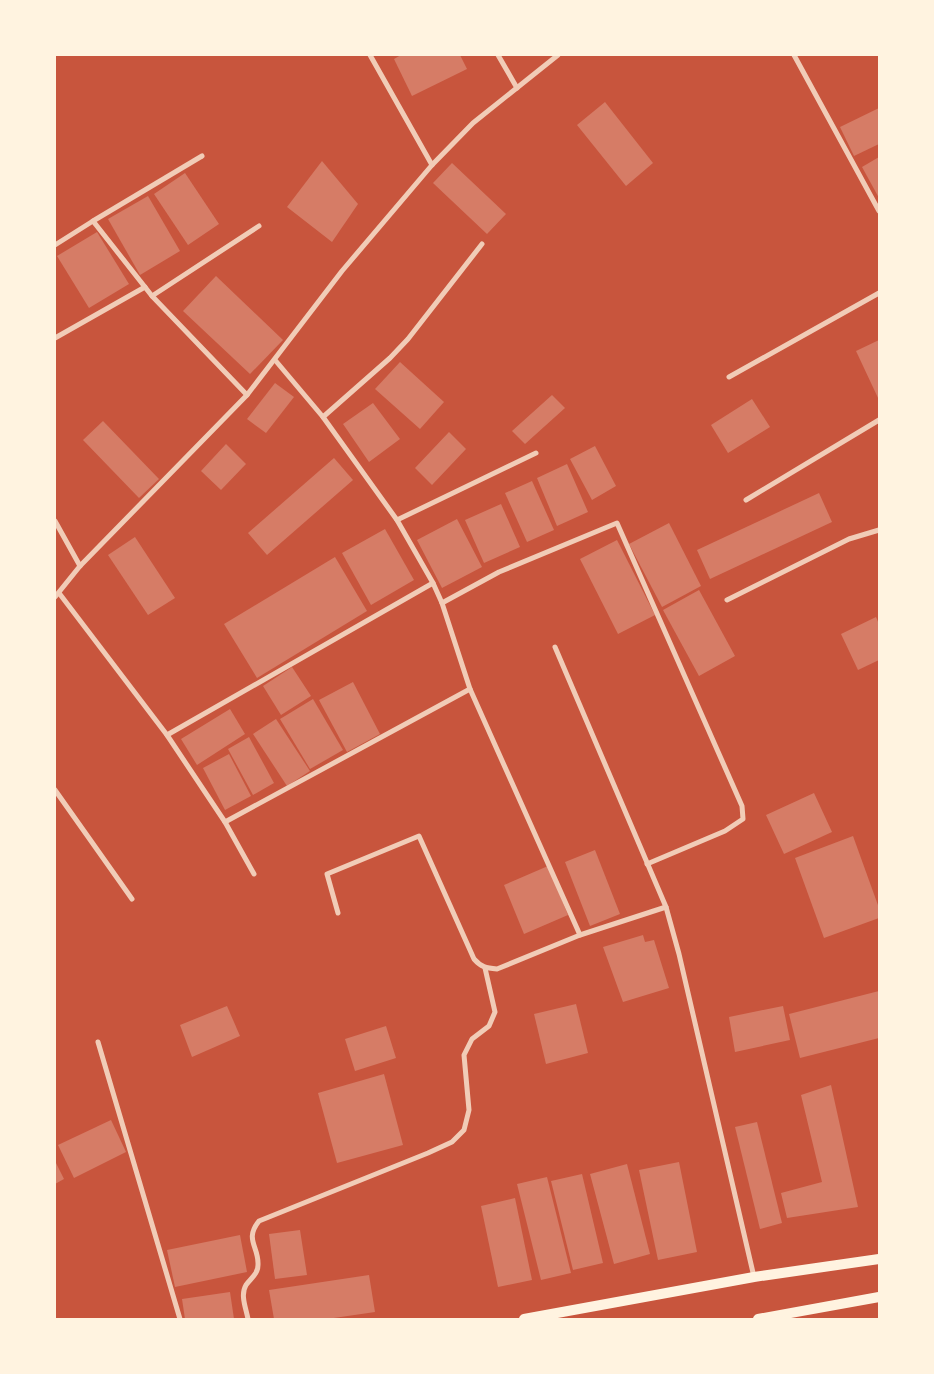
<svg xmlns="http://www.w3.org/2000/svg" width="934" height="1374" font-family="'Exo 2',sans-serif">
	<rect width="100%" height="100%" fill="#c8553d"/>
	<g fill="#d67c66">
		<polygon points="401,55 460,55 467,69 412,96 394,59"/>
		<polygon points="605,102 653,163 626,186 577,125"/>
		<polygon points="879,108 879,144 854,156 840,127"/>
		<polygon points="879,157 879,198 862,167"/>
		<polygon points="322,161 358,204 332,242 287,207"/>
		<polygon points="452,163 506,214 487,234 433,183"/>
		<polygon points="185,173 219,224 188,245 154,194"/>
		<polygon points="148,196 180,251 140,275 108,219"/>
		<polygon points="97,232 129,284 89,308 57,256"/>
		<polygon points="216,276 283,340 250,374 183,311"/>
		<polygon points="879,340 879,400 856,351"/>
		<polygon points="400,362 444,402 420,429 375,389"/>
		<polygon points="275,383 294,397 266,433 247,419"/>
		<polygon points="552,395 565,408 525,444 512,431"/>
		<polygon points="752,399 770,427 728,453 711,425"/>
		<polygon points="373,403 400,439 369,462 343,424"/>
		<polygon points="103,421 159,479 139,498 83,440"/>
		<polygon points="449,432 466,449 432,485 415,468"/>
		<polygon points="226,444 246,464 221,490 201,471"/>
		<polygon points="595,446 616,486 592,500 570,459"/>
		<polygon points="334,458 353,480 267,555 248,533"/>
		<polygon points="567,464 588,512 557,526 537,478"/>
		<polygon points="532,481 554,530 527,542 505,493"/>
		<polygon points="819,493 832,522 710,579 697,550"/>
		<polygon points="501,504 520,547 484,563 465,520"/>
		<polygon points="457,519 482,567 442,588 417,540"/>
		<polygon points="669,523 701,586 662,607 629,544"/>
		<polygon points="385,529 414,580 371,605 342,553"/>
		<polygon points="135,537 175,598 148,615 108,555"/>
		<polygon points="617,540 655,615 618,634 580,559"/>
		<polygon points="335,557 367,611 257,678 224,624"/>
		<polygon points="699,590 735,656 699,676 663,610"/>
		<polygon points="876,617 879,624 879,660 858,670 841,634"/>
		<polygon points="292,667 311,696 281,715 263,686"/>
		<polygon points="353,682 380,734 347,752 319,700"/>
		<polygon points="313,699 343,750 310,769 280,719"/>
		<polygon points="230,709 245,734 197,765 181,739"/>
		<polygon points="276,719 310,771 287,786 253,734"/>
		<polygon points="249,737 274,783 253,795 228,749"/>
		<polygon points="229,754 251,796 225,810 203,768"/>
		<polygon points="814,793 832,832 784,854 766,815"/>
		<polygon points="853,836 879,908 879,918 824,938 795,858"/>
		<polygon points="595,850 620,914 590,926 565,862"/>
		<polygon points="548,866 568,915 524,934 504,885"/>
		<polygon points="643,935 645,942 654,940 669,988 623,1002 603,947"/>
		<polygon points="879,991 879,1038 800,1058 789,1014"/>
		<polygon points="576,1004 588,1053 546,1064 534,1014"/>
		<polygon points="227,1006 240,1036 192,1057 180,1025"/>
		<polygon points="783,1006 790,1040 735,1052 729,1017"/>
		<polygon points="386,1026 396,1058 355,1071 345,1039"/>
		<polygon points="384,1074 403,1145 337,1163 318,1093"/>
		<polygon points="831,1085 858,1207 787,1218 781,1193 822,1182 801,1095"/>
		<polygon points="111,1120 126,1152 74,1178 58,1145"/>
		<polygon points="757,1122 782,1223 760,1229 735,1127"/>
		<polygon points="55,1161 64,1179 55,1184"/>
		<polygon points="679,1162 697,1252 658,1260 639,1170"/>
		<polygon points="627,1164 650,1254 614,1264 590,1174"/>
		<polygon points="582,1174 603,1263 573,1270 551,1181"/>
		<polygon points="547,1177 571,1273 541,1280 517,1184"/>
		<polygon points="515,1198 532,1280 498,1287 481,1206"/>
		<polygon points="300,1230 307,1275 275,1279 269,1234"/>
		<polygon points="240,1235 247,1272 175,1287 167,1250"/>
		<polygon points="369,1275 375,1312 327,1319 274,1319 269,1290"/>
		<polygon points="230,1292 234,1319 185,1319 182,1299"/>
	</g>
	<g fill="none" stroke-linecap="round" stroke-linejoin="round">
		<g stroke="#f1ccb7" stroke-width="5">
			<polyline points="370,55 432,165"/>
			<polyline points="498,55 517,88"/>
			<polyline points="794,55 879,211"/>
			<polyline points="93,221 202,156"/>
			<polyline points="55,245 93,221 152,296 247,395"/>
			<polyline points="152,296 259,226"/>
			<polyline points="55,338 145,287"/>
			<polyline points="275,360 323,417 397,520 433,583 442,603 470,689 580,935"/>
			<polyline points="729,377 879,293"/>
			<polyline points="323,417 390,358 408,339 482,244"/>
			<polyline points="746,500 879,420"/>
			<polyline points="397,520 536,453"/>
			<polyline points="55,521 80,566"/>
			<polyline points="59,593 167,735 225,822 254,874"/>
			<polyline points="55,597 80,566 247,395 342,271 432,165 473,123 558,55"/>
			<polyline points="727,600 849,539 879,530"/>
			<polyline points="442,603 499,572 617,523 742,806 743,819 725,831 647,864"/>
			<polyline points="555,647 666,907 679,954 754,1277"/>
			<polyline points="167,735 433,583"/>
			<polyline points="55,790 132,899"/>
			<polyline points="225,822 470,689"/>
			<path d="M338,913l-11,-39 92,-38 55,123c7,8 12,9 23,10l83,-34 86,-28"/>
			<polyline points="98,1042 180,1319"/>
			<path d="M248,1319c-2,-11 -8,-24 -2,-34 5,-7 12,-11 12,-20 1,-19 -14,-25 1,-44l169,-68 24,-11 12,-12 5,-20 -5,-55 8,-16 17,-13 6,-14 -10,-44"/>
		</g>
		<g stroke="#fff3e0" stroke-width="10">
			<polyline points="524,1319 754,1277 879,1259"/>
			<polyline points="758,1319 879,1297"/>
		</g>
	</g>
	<rect width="934" height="1374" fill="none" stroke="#fff3e0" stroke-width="112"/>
</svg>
